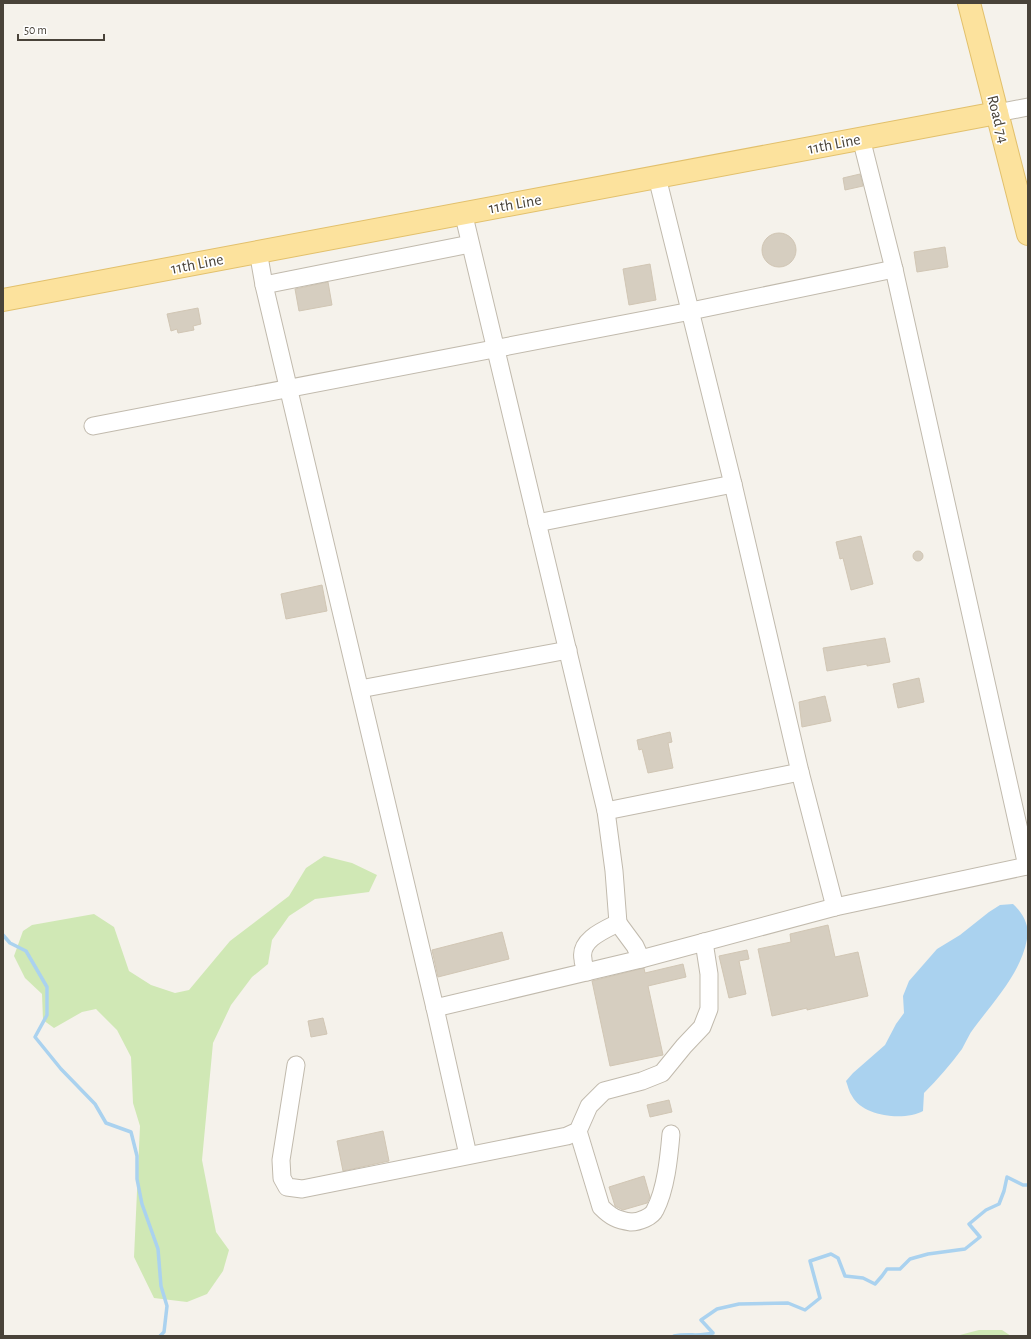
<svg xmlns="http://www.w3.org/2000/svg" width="1031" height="1339" font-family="'Alegreya Sans',sans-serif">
	<rect width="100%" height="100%" fill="#f5f2eb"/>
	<g fill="#d0e8b5">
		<polygon points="324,856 352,863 377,875 369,892 315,899 289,916 272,940 268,964 252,977 231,1005 213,1043 202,1160 216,1232 229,1250 223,1271 207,1294 187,1302 154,1298 134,1257 140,1126 133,1103 131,1057 117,1030 96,1009 82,1012 54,1028 43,1020 42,994 25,978 14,956 23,931 32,925 94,914 114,927 129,971 151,985 175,993 189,990 230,941 289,896 306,868"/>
		<polygon points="979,1330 1002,1330 1011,1336 956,1336"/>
	</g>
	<path fill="#aad2ef" d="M1013,904c10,9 17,22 14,35 -6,34 -33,62 -53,89 -5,6 -8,14 -12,21 -12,16 -24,30 -38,44l-1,18c-18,10 -60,6 -71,-15 -3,-4 -4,-10 -6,-15l7,-8 32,-28 11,-21 8,-11 -1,-17 6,-15 28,-32 23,-14 29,-23 11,-7z"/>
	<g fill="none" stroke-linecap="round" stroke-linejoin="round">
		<g stroke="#aad2ef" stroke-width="3.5">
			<polyline points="3,935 10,943 26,951 47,987 47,1015 35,1037 61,1069 95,1104 106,1123 131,1132 137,1156 137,1179 142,1204 158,1249 161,1286 167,1306 164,1332 160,1336"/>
			<path d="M674,1336c14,-3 25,1 39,-3l-12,-13 16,-11 22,-5 49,-1 17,7 15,-12 -10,-37 21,-7 7,4 7,18 18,2 12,6 7,-8 5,-7h13l10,-10 18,-5 37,-5 15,-12 -11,-13 17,-14 13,-6 5,-13 3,-14 16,8h5"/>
		</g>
	</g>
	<g fill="#d6cec0" stroke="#d1c6b4">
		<polygon points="860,174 863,186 845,190 843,178"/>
		<circle cx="779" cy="250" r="17"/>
		<polygon points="945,247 948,267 917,272 914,252"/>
		<polygon points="650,264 656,300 629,305 623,269"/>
		<polygon points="328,282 332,305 299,311 295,289"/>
		<polygon points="198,308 201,324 193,326 194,330 178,333 177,329 171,331 167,314"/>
		<polygon points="861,536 873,584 851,590 843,558 840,559 836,542"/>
		<circle cx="918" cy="556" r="5"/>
		<polygon points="322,585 327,611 286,619 281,594"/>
		<polygon points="885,638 890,662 867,666 867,664 827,671 823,648"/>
		<polygon points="919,678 924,702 898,708 893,684"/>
		<polygon points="825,696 831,721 802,727 799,702"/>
		<polygon points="670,732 672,742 668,743 673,768 648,773 642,749 639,750 637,740"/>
		<polygon points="828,925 835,957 858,952 868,996 807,1010 807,1008 772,1016 758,949 791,942 790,934"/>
		<polygon points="502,932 509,959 438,977 432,950"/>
		<polygon points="747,950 749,959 739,961 746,994 729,998 719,956"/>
		<polygon points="683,964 686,977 648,986 663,1055 610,1066 592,981 644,968 645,973"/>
		<polygon points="323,1018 327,1034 311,1037 308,1021"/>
		<polygon points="669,1100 672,1112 650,1117 647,1105"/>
		<polygon points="383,1131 389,1161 343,1171 337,1141"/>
		<polygon points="644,1176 650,1197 647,1203 623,1210 615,1206 609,1187"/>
	</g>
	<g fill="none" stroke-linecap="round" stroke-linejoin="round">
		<g stroke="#c1baad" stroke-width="19">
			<g id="minor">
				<polyline points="997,113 1028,107"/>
				<polyline points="861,138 894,269 1027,866 1028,866"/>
				<polyline points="657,177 733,484 800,772 835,907"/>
				<path d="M463,212l143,599 8,60 4,52c-14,7 -39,17 -35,36 0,5 2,9 4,13"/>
				<polyline points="258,251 264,285 435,1008 641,959 835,907 1027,866"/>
				<polyline points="264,285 470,244"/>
				<polyline points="93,426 691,311 894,269"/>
				<polyline points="537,523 733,484"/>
				<polyline points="360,689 568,650"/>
				<polyline points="606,811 800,772"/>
				<polyline points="618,923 635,946 641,959"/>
				<polyline points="435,1008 468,1155"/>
				<polyline points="296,1065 281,1160 282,1178 287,1187 302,1189 567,1136 578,1131 589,1106 604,1091 642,1081 662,1073 684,1046 702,1027 709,1009 709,974 704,942"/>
				<path d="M578,1131l23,76c10,10 16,13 30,15 8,0 21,-5 24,-12 11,-21 14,-53 16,-76"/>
			</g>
		</g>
		<g stroke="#e2c06c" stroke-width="24">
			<g id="major">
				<polyline points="969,3 1028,234"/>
				<polyline points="3,300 997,113"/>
			</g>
		</g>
		<use href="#minor" stroke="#fff" stroke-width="17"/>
		<use href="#major" stroke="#fce29d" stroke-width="22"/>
	</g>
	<g text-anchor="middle" stroke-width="3.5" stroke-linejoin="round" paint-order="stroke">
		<g font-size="16" fill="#494339" stroke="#fff">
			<text transform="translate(999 119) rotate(76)" y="6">Road 74</text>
			<text transform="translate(834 143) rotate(-11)" y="6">11th Line</text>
			<text transform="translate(515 203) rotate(-10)" y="6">11th Line</text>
			<text transform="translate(197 263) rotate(-11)" y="6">11th Line</text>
		</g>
	</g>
	<rect width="1031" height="1339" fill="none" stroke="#494339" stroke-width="8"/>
	<path d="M18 34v6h86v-6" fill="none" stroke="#494339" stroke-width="2"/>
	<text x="24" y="34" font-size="12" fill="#494339" stroke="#ffffff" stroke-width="3" paint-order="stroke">50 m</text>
</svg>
